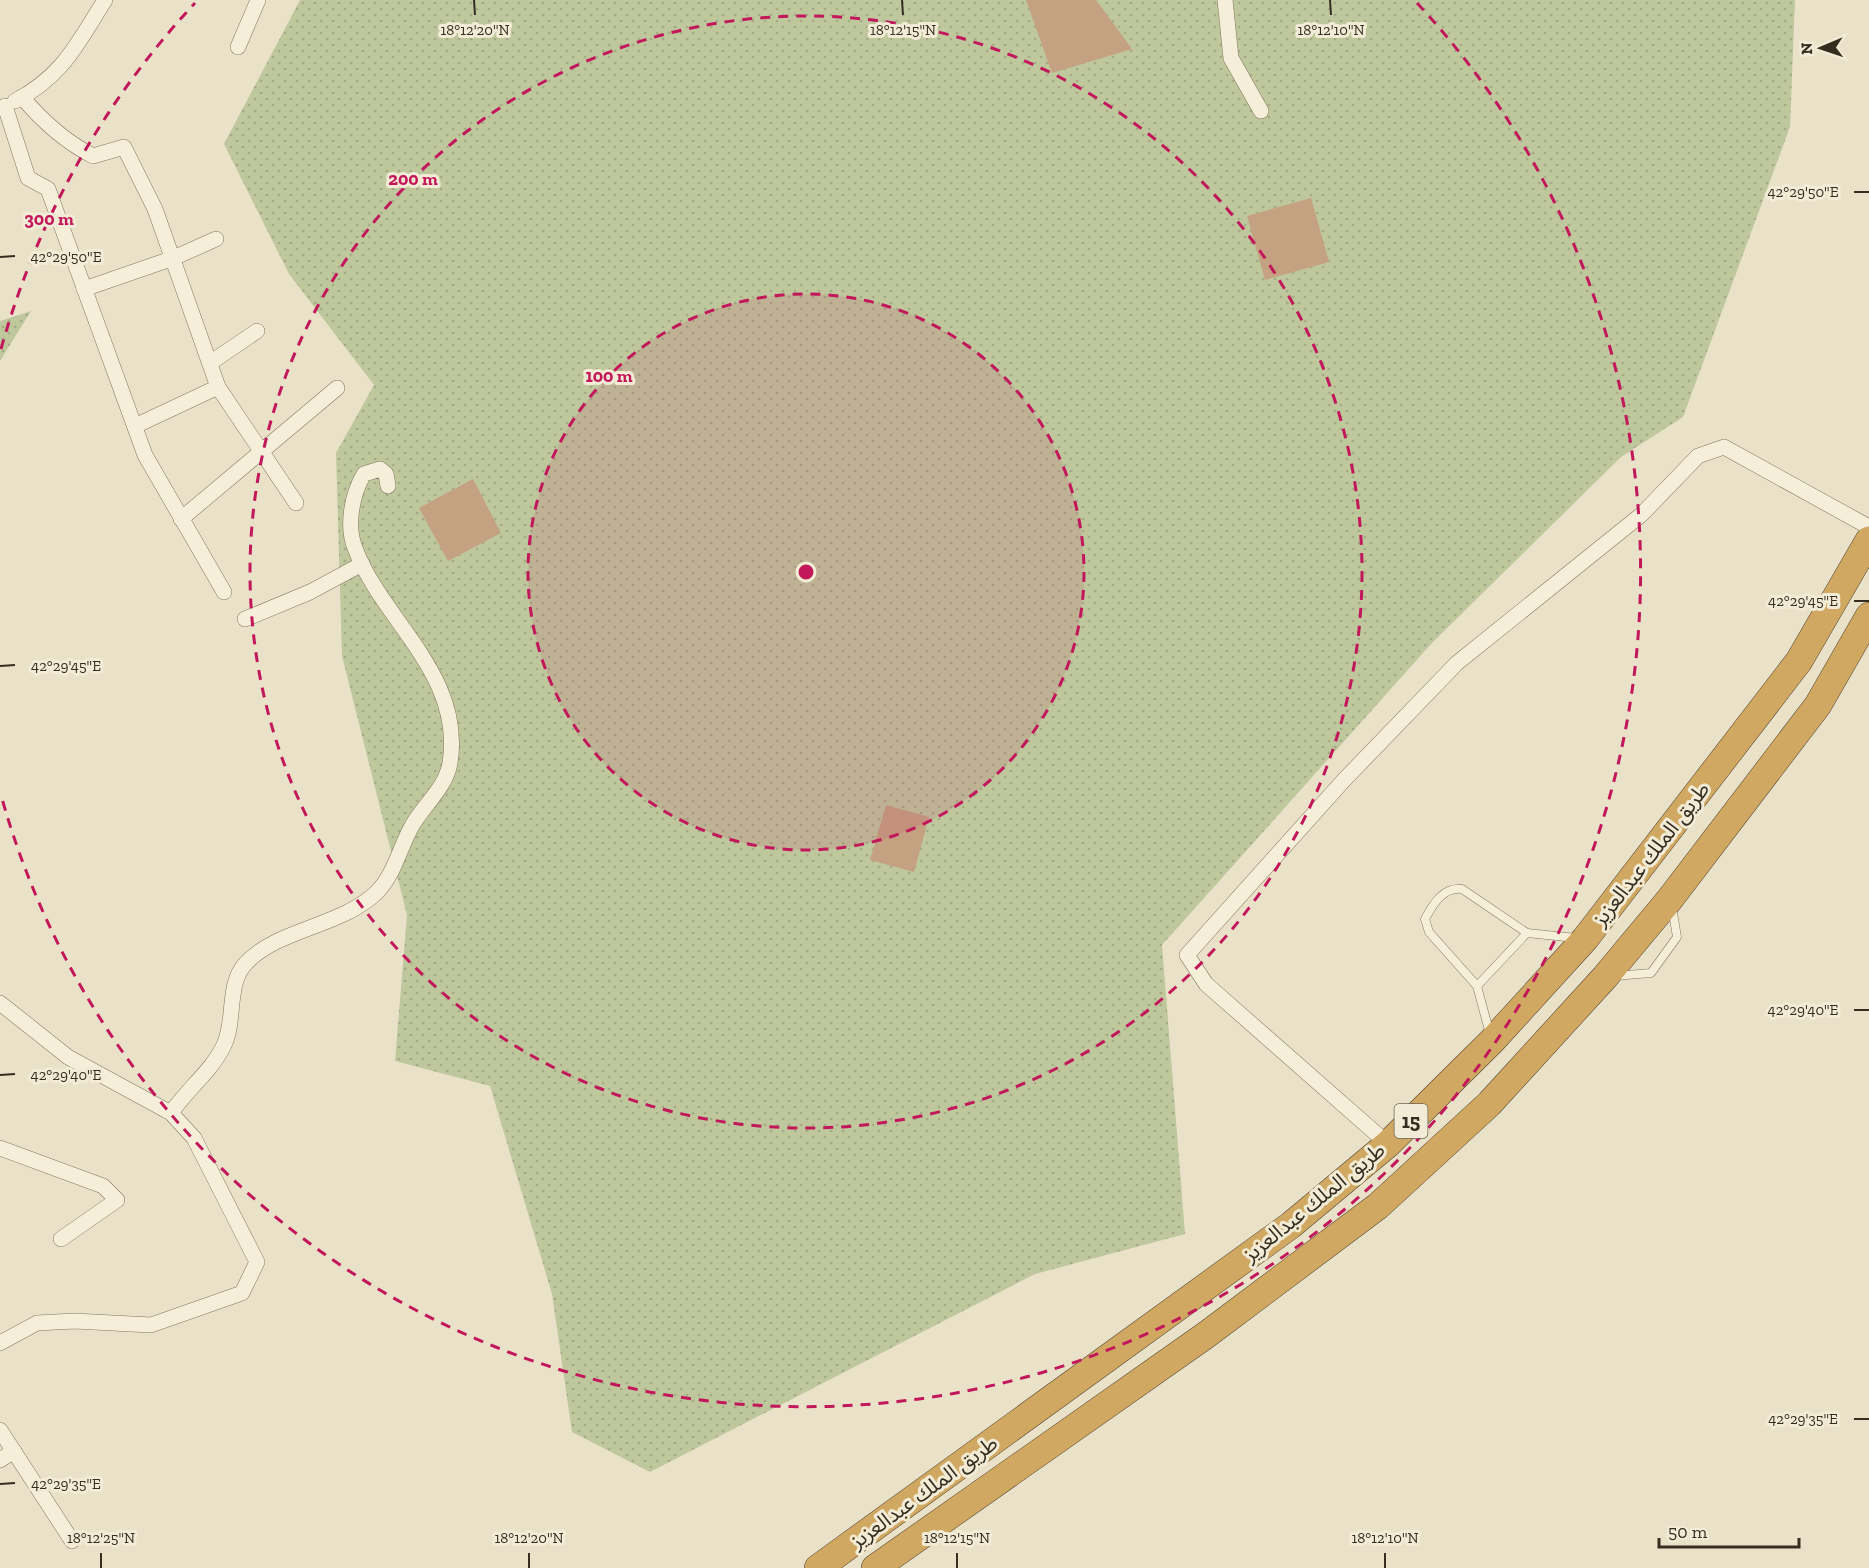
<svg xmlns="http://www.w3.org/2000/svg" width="1869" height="1568" font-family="'Zilla Slab','Noto Sans Arabic',serif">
	<defs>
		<pattern id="grass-dots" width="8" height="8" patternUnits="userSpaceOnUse" patternTransform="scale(1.5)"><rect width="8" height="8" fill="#bfc79d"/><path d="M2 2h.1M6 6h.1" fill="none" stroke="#a5ab87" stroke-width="1.8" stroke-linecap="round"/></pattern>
	</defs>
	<rect width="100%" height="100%" fill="#eae2c8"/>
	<g fill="url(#grass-dots)">
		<polygon points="300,0 1795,0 1790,127 1683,417 1621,457 1431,644 1162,945 1185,1234 1035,1274 650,1472 572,1432 552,1294 490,1086 395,1061 407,915 342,656 336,453 374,385 289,274 224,144"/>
		<polygon points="31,311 0,361 0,321"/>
	</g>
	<g fill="#c4a281">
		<polygon points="1026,0 1096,0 1132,49 1052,73"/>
		<polygon points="1311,198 1329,262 1265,280 1247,216"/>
		<polygon points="473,479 501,533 448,561 419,508"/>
		<polygon points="886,805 929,817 914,872 870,860"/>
	</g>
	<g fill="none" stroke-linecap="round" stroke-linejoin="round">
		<g stroke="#84755f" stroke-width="9">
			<g id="lane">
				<polyline points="1615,976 1651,973 1677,937 1672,907"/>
				<polyline points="1477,986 1527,933"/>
				<path d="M1490,1034l-13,-48 -48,-54 -4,-13c8,-15 18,-32 37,-30l65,44 49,5"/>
			</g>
		</g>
		<g stroke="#84755f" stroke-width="16">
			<g id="street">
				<polyline points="1225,0 1231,58 1261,111"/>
				<polyline points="238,47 258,0"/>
				<path d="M22,97c21,25 42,44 71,59l31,-9 31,62 63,178 78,116"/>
				<path d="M15,101c48,-25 62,-57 90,-101"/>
				<polyline points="5,106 28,178 48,189 145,455 224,592"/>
				<polyline points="84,289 171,259 216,239"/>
				<polyline points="210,363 257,331"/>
				<polyline points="135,426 218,387"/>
				<polyline points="181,519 337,388"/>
				<polyline points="245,619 310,592 362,564"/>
				<polyline points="0,1003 68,1057 171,1113 194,1138 257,1262 242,1293 151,1325 74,1321 37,1323 0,1343"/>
				<path d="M171,1113c16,-24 41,-42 53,-68 12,-25 2,-61 22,-82 33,-35 95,-36 131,-71 18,-18 23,-46 36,-68 12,-20 33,-37 37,-61 14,-89 -68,-142 -95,-215 -9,-22 -3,-54 9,-74l16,-5 6,5 2,12"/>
				<polyline points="1388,1144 1206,984 1187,955 1344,780 1457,663 1641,515 1698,456 1724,447 1869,527"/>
				<polyline points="0,1148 103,1186 117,1200 61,1239"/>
				<polyline points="0,1430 72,1541"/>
				<polyline points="0,1460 14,1451"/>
			</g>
		</g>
		<g stroke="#524432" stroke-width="28">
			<g id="highway">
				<polyline points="818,1568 1291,1225 1388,1144 1492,1041 1585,939 1799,661 1869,540"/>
				<polyline points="875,1568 1206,1335 1378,1206 1489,1104 1605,977 1670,899 1818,705 1869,616"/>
			</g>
		</g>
		<use href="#lane" stroke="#f5efda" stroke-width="8"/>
		<use href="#street" stroke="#f5efda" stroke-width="15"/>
		<use href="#highway" stroke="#d0a862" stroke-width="27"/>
	</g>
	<path fill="none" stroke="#362d21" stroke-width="2" d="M474,0l1,15M902,0l1,15M1330,0l1,15M1854,192h15M0,257l15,-1M1854,601h15M0,666l15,-1M1854,1010h15M0,1075l15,-1M1854,1419h15M0,1484l15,-1M101,1553v15M529,1553v15M957,1553v15M1385,1553v15"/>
	<circle cx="806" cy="572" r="278" fill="#c2185b" fill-opacity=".12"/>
	<g fill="none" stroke="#c2185b" stroke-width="3" stroke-dasharray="10 8">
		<circle cx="806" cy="572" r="278"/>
		<circle cx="806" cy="572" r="556"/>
		<path d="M1 349A835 835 0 0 1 195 3M1417 3A835 835 0 1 1 1 795"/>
	</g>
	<g text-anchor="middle" stroke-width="6" stroke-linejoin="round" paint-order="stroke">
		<rect fill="#f2ecd6" stroke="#6e6657" stroke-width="1.5" x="1394.5" y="1104" width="33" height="34" rx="4.5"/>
		<g font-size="20" font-weight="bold" fill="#362d21">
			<text x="1411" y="1128">15</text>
		</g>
		<g font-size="21" fill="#362d21" stroke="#f2ecd6">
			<text transform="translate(1651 854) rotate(-52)" y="7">طريق الملك عبدالعزيز</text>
			<text transform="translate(1314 1202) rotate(-39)" y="7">طريق الملك عبدالعزيز</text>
			<text transform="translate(924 1492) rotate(-36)" y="7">طريق الملك عبدالعزيز</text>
		</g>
	</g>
	<g font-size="15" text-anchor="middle" fill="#362d21" stroke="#f2ecd6" stroke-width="6" stroke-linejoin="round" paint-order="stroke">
		<text x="475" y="35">18°12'20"N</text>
		<text x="903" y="35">18°12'15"N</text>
		<text x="1331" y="35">18°12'10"N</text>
		<text x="1803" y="197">42°29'50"E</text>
		<text x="66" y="262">42°29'50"E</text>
		<text x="1803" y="606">42°29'45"E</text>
		<text x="66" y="671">42°29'45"E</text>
		<text x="1803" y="1015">42°29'40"E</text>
		<text x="66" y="1080">42°29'40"E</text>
		<text x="1803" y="1424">42°29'35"E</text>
		<text x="66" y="1489">42°29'35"E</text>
		<text x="101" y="1543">18°12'25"N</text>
		<text x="529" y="1543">18°12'20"N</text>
		<text x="957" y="1543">18°12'15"N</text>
		<text x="1385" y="1543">18°12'10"N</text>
	</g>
	<circle cx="806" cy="572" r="9" fill="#c2185b" stroke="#f2ecd6" stroke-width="3"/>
	<g font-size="18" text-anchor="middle" font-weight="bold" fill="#c2185b" stroke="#f2ecd6" stroke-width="6" stroke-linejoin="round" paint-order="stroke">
		<text x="413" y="185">200 m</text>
		<text x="49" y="225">300 m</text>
		<text x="609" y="382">100 m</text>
	</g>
	<g transform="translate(1821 48) rotate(268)" stroke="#f2ecd6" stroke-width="4.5" paint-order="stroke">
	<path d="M0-4.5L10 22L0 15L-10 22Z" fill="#362d21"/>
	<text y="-9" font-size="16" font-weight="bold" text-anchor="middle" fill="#362d21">N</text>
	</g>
	<path d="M1659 1538v9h140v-9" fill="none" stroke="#362d21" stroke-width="3"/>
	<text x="1668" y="1538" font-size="18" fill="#362d21" stroke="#f2ecd6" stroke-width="4.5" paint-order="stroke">50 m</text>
</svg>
